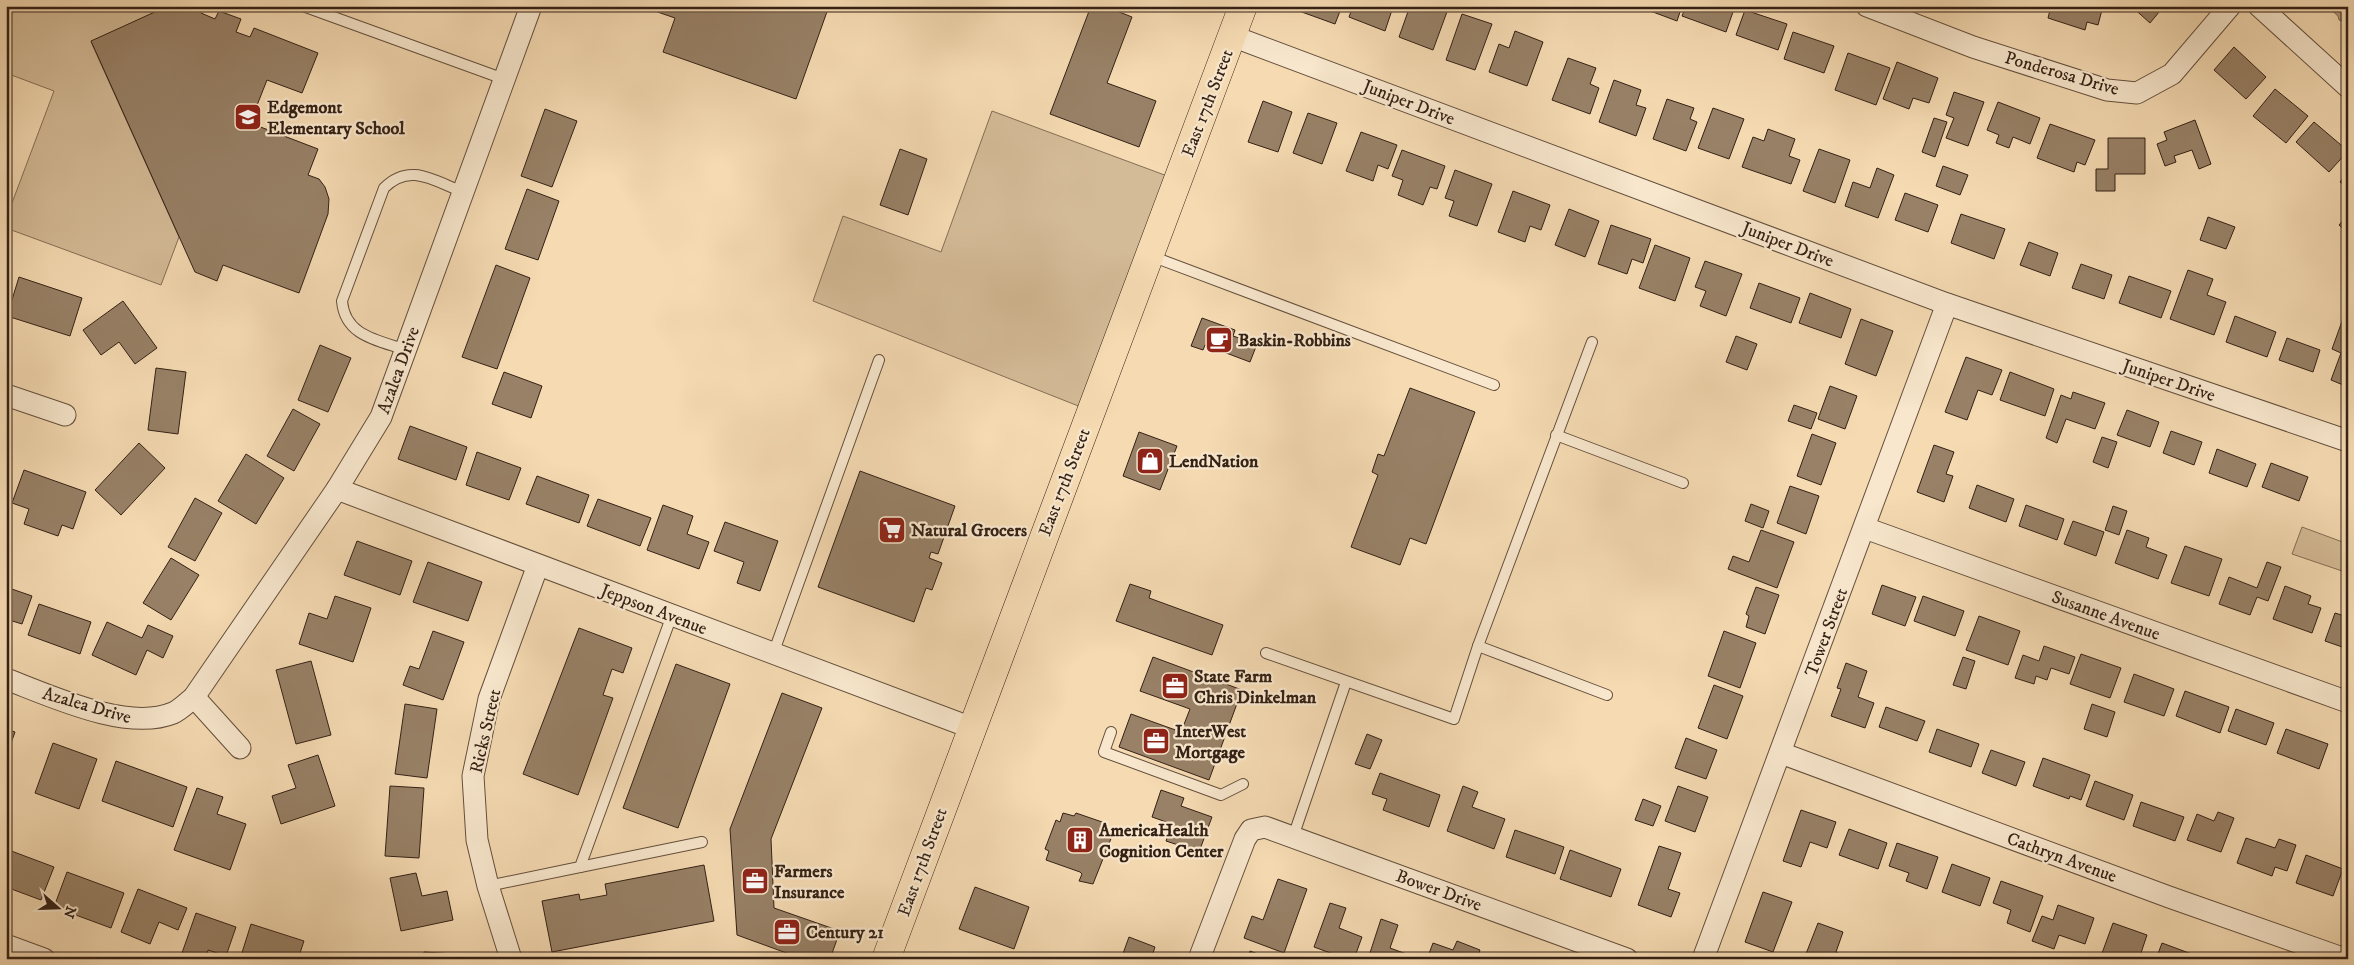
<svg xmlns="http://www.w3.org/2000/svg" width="2354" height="965" font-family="'IM FELL DW Pica',serif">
	<rect width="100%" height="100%" fill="#f5dab2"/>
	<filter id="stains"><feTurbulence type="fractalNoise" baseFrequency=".004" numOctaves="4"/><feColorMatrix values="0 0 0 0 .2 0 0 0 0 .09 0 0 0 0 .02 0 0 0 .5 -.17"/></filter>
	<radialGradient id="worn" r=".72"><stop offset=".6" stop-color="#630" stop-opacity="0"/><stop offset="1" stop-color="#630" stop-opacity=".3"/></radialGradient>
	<g fill="#d4bb97" stroke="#846e56">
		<polygon points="9,6 168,6 91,42 179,237 161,285 6,228 6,219 54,91 6,73 6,15"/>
		<polygon points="992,111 1178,180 1091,411 813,301 843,216 941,252"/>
		<polygon points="2302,527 2348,544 2348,573 2292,554"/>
	</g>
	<polygon fill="#b39b7d" stroke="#806a53" points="2327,6 2348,6 2348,29 2345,22 2339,20 2338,16"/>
	<g fill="#988167" stroke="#342115">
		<polygon points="168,6 198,6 201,13 215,19 219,11 241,19 236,32 250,37 254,28 318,53 302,93 267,80 250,123 318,149 308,175 319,179 325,187 329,199 328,214 299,293 223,265 217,281 195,272 91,41"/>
		<polygon points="829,6 796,99 663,52 675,18 643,7"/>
		<polygon points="1091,6 1104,6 1132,17 1107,83 1156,101 1139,147 1050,114"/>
		<polygon points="1301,6 1342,6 1335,24 1299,11"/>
		<polygon points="1353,6 1392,6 1393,7 1385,31 1349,17"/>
		<polygon points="1410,6 1440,6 1448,9 1433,50 1399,37"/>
		<polygon points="1637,6 1682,6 1677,21"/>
		<polygon points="1686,6 1735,6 1726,32 1682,16"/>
		<polygon points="2051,6 2103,6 2098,25 2087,22 2085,30 2048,18"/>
		<polygon points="2131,6 2164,6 2150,23"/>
		<polygon points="1745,10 1787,24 1778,50 1736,35"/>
		<polygon points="1462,14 1492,24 1475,70 1446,60"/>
		<polygon points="1515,31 1543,42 1527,86 1489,72 1499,44 1509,48"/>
		<polygon points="1793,32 1834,46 1824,73 1784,59"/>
		<polygon points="2234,47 2266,77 2246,99 2214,70"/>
		<polygon points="1848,53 1890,68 1876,105 1835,90"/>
		<polygon points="1568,58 1596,68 1590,84 1599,88 1590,114 1552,100"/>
		<polygon points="1897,62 1938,78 1929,103 1913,98 1909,109 1883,99"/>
		<polygon points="1614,80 1641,90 1636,105 1646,108 1636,136 1599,122"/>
		<polygon points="2275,89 2308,116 2286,143 2253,116"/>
		<polygon points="1954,92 1984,102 1968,146 1946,138 1954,118 1946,115"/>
		<polygon points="1667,99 1694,108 1690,119 1697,122 1686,151 1653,139"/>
		<polygon points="1263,101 1292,112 1278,152 1248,142"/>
		<polygon points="1998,102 2040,118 2030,144 2013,137 2009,148 1996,143 1999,135 1987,130"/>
		<polygon points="1713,108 1744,119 1729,159 1698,148"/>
		<polygon points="545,109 577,121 552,187 521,176"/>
		<polygon points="1308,113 1337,123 1322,164 1293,153"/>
		<polygon points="1934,118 1947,122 1935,157 1922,152"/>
		<polygon points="2195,120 2211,164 2199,169 2192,150 2174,156 2176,162 2165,166 2157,144 2167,140 2164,132"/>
		<polygon points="2314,122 2348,151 2329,172 2296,142"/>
		<polygon points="2050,124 2095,140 2085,165 2077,162 2074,172 2037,158"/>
		<polygon points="1768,129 1795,139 1789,156 1800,160 1791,184 1742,167 1753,137 1764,141"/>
		<polygon points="1361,132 1397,145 1388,169 1378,165 1373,181 1346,171"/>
		<polygon points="2108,138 2145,138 2145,174 2115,174 2115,191 2096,191 2096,169 2108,169"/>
		<polygon points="900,149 927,159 908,215 880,205"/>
		<polygon points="1819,149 1850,160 1835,203 1803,191"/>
		<polygon points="1402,150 1445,166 1437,189 1430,187 1423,205 1398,195 1403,180 1392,176"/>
		<polygon points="1943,166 1968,175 1960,195 1936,186"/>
		<polygon points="1877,168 1894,175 1878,218 1845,206 1853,182 1870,188"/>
		<polygon points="1455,170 1492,184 1477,226 1449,216 1454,201 1445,198"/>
		<polygon points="2348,172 2348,188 2340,182"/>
		<polygon points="527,189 559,201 538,260 505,249"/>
		<polygon points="1513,191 1550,205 1541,230 1530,226 1525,242 1498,232"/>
		<polygon points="1905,193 1938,205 1928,232 1895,220"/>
		<polygon points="1569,209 1599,221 1585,257 1555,245"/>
		<polygon points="1961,214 2005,229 1994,259 1951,243"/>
		<polygon points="2348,215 2348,233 2339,225"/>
		<polygon points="2208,217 2235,227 2226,249 2200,240"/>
		<polygon points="1611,225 1651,239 1643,263 1632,259 1627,274 1598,264"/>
		<polygon points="2029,242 2058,253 2050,276 2020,265"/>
		<polygon points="1655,245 1690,258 1675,301 1639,288"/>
		<polygon points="1705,261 1742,274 1726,316 1700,306 1706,291 1695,287"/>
		<polygon points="2081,264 2112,275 2104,299 2072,288"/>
		<polygon points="496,265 530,278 497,369 462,357"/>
		<polygon points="2188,270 2213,279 2207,295 2226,302 2214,335 2170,319"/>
		<polygon points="2129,276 2171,291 2161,318 2119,303"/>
		<polygon points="19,277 82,298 70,336 7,316"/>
		<polygon points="1759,283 1800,298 1791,323 1750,308"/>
		<polygon points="1810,293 1851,309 1841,338 1799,323"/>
		<polygon points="123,301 157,348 135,364 119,342 101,355 83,330"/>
		<polygon points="2345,313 2348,314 2348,387 2331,380 2341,353 2332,349"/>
		<polygon points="2235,316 2276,332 2267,357 2226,342"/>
		<polygon points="1202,318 1235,330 1233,336 1257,344 1250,362 1205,345 1203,350 1191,346"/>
		<polygon points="1861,319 1893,331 1876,376 1845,364"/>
		<polygon points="1736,336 1757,344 1747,370 1726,362"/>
		<polygon points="2287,338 2320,350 2313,372 2279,360"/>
		<polygon points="320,345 351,358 328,412 298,400"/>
		<polygon points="1966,357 2002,370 1992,395 1978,390 1967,420 1945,412"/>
		<polygon points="156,368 186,372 178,434 148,430"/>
		<polygon points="504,372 542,386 531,418 492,404"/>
		<polygon points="2010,372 2054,389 2045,416 2000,400"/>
		<polygon points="1830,386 1857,396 1845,429 1818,419"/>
		<polygon points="1410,388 1475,412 1426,544 1410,538 1400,565 1351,547 1378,475 1372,472 1378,454 1384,456"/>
		<polygon points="2073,392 2105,403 2095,429 2066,419 2057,443 2046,438 2061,395 2071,399"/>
		<polygon points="1794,405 1817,413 1811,429 1788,421"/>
		<polygon points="293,409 320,424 294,471 267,456"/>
		<polygon points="2127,410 2159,422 2150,447 2117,435"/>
		<polygon points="410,426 467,447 456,480 398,459"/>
		<polygon points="2171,431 2202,442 2194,465 2163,453"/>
		<polygon points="1139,432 1177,446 1160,490 1123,476"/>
		<polygon points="1812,434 1836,443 1821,485 1797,476"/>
		<polygon points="2102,437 2117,442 2108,468 2093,462"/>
		<polygon points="139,443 165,468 121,515 95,490"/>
		<polygon points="1934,445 1954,452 1946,474 1953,476 1944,502 1917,492"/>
		<polygon points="2217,449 2256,464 2247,487 2209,473"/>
		<polygon points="477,452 521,468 509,500 466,485"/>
		<polygon points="246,454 284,478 256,524 218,501"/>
		<polygon points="6,455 12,457 6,474"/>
		<polygon points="2271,463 2308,477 2299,501 2262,487"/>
		<polygon points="24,470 86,492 73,529 62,525 58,536 24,524 29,509 12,503"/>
		<polygon points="860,471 955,506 938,554 931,552 929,558 942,563 932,590 926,588 914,622 818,587"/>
		<polygon points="537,476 589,495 579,523 526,504"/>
		<polygon points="1977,485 2014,499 2006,522 1969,508"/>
		<polygon points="1790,486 1819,496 1806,534 1777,523"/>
		<polygon points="195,498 222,513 195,561 168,547"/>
		<polygon points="598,499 651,518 640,546 587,526"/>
		<polygon points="1751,504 1769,511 1763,528 1745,521"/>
		<polygon points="663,505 693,516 687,534 709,542 699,569 647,550"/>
		<polygon points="2026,505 2064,519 2057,540 2019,526"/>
		<polygon points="2113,506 2127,511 2119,535 2105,530"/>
		<polygon points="2073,521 2104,532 2096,556 2064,544"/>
		<polygon points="725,522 778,541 760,591 737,583 744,562 714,551"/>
		<polygon points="1761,530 1794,542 1777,588 1728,569 1733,556 1749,562"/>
		<polygon points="2127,530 2149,538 2146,547 2167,555 2158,579 2115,563"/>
		<polygon points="357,541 412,561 400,595 344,575"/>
		<polygon points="2185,546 2222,559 2209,596 2171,583"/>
		<polygon points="171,558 199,575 171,620 143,603"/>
		<polygon points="428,562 482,582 468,621 413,602"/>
		<polygon points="2267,562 2281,567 2268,601 2257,597 2250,615 2219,604 2229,577 2257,588"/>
		<polygon points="1130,584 1151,591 1149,598 1223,625 1212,655 1116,621"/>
		<polygon points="1882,585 1916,597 1905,626 1872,614"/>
		<polygon points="2285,586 2311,596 2308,604 2321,608 2312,633 2273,619"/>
		<polygon points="6,587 32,596 22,624 6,619"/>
		<polygon points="1756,587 1779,595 1765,634 1746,627 1749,616 1746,614"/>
		<polygon points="335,596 371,608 353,662 299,644 309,613 327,619"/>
		<polygon points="1923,596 1964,611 1955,636 1914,621"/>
		<polygon points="39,604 91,622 80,654 28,635"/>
		<polygon points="2335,613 2348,617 2348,649 2325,641"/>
		<polygon points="1979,616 2020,631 2008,665 1966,650"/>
		<polygon points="107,622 142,638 148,625 173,636 163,658 147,650 136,675 92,655"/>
		<polygon points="579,628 632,648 623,673 612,669 603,695 613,698 578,795 523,774"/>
		<polygon points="433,631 464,642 443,700 403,685 410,666 419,669"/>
		<polygon points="1724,631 1756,643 1740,688 1708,676"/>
		<polygon points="2044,646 2075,657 2069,674 2051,668 2047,680 2036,676 2034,684 2015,678 2023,655 2039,661"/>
		<polygon points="2081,654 2121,668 2110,698 2070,684"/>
		<polygon points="1153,657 1242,690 1209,780 1119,747 1131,714 1181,732 1190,709 1140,691"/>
		<polygon points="1963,657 1975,661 1966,689 1953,685"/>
		<polygon points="311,661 331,735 296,744 276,670"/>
		<polygon points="1846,663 1867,671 1858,697 1874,703 1865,728 1831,716 1841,689 1837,688"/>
		<polygon points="676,664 730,684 678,828 623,808"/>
		<polygon points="2134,674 2174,689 2164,716 2124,702"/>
		<polygon points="1714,685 1743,696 1727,739 1698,728"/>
		<polygon points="2185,691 2229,707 2220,733 2176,716"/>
		<polygon points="782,693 822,708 771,839 774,908 840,931 830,959 803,959 737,935 730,829"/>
		<polygon points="405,704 437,709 427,778 395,774"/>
		<polygon points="2092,704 2115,712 2107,737 2084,729"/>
		<polygon points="1886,707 1925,721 1917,741 1879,727"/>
		<polygon points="2236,709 2274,723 2266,745 2228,731"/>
		<polygon points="6,729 15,732 6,757"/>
		<polygon points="1937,729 1979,744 1971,767 1929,752"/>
		<polygon points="2286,729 2328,744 2319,769 2277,753"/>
		<polygon points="1367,734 1382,740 1370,769 1355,764"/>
		<polygon points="1686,738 1717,750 1706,779 1675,768"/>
		<polygon points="53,743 97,759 79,809 35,793"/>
		<polygon points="1991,750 2025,762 2016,786 1982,773"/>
		<polygon points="318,755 335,806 281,824 272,796 296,788 288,765"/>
		<polygon points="2043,758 2090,775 2081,800 2070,796 2069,799 2033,786"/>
		<polygon points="116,761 187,787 173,827 102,801"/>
		<polygon points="2348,768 2348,784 2343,782"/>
		<polygon points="1380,773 1440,795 1429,827 1383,810 1387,799 1372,794"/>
		<polygon points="2095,781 2133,795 2124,820 2086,806"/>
		<polygon points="390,786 424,788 419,858 385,856"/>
		<polygon points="1463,786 1478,792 1472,807 1505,819 1494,849 1447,831"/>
		<polygon points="1678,786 1708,797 1695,832 1665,821"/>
		<polygon points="197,788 223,797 217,814 246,824 230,870 174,850"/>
		<polygon points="1161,790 1184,798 1181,806 1212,817 1199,852 1166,841 1172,824 1152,817"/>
		<polygon points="1643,799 1661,806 1653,826 1635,820"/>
		<polygon points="2141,802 2184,817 2175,841 2133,826"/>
		<polygon points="1801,810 1836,822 1827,848 1810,842 1801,867 1783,861"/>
		<polygon points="2218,812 2234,818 2221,852 2187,840 2197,814 2214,821"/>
		<polygon points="1063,813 1074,816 1076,813 1105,823 1103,827 1114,831 1093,884 1079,881 1082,874 1080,872 1046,860 1049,851 1045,849 1056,820 1060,822"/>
		<polygon points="1849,829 1887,843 1878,869 1839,855"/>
		<polygon points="1515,830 1564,847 1555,874 1506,857"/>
		<polygon points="2246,838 2275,848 2279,839 2296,845 2287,871 2275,867 2272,876 2237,863"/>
		<polygon points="1897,843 1938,857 1927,889 1906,881 1909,873 1889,866"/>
		<polygon points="1659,846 1681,853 1668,889 1680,893 1671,917 1638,905"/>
		<polygon points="6,849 54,867 41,900 6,887"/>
		<polygon points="1570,850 1621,869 1611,897 1560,879"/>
		<polygon points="2306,855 2343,869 2333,896 2296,883"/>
		<polygon points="1952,864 1990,878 1980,906 1942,892"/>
		<polygon points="704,865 714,921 552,952 542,901 579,894 580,900 607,895 605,884"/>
		<polygon points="67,872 124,893 111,928 54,907"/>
		<polygon points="416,873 422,896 447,891 453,920 401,931 390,878"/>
		<polygon points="1278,879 1307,889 1284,953 1244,938 1252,916 1263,920"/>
		<polygon points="2001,881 2043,896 2030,932 2007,923 2011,910 1993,903"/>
		<polygon points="975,887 1029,907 1014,949 959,929"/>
		<polygon points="138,889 187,908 178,930 159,922 150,944 121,932"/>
		<polygon points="1763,892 1792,902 1773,952 1745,942"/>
		<polygon points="1330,903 1346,908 1339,928 1362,937 1354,959 1347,959 1314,947"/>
		<polygon points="2058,905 2094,918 2085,944 2059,935 2054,949 2032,941 2042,916 2053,920"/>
		<polygon points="196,913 236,927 226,956 208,950 206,959 198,959 182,953"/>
		<polygon points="1381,919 1398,925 1390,948 1412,956 1411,959 1368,959"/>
		<polygon points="1818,923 1843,932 1836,952 1850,959 1804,959"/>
		<polygon points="2113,923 2147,935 2139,959 2109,959 2101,956"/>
		<polygon points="251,924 304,941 298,959 240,959"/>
		<polygon points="1129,937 1155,947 1151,959 1121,959"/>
		<polygon points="1457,941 1480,950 1477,959 1427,959 1433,943 1453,950"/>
		<polygon points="2162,943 2197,956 2196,959 2156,959"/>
		<polygon points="1250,951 1271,959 1248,959"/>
		<polygon points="424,952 455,954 455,959 423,959"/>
		<polygon points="379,955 380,959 333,959"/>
	</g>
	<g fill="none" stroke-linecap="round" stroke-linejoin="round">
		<g stroke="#644f3c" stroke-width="12">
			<g id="lane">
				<polyline points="303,6 504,79"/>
				<polyline points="1151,256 1494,385"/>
				<path d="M406,350c-29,-10 -61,-14 -64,-49l42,-113c26,-26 50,-7 79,4"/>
				<polyline points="1556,435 1683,483"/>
				<polyline points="1478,646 1607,695"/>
				<polyline points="1266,653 1454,719 1478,646 1592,342"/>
				<polyline points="773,654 879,360"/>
				<polyline points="1111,732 1104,752 1221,795 1243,784"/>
				<polyline points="1293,837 1346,682"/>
				<polyline points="580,867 702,842"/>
				<polyline points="488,886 580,867 672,615"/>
			</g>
		</g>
		<g stroke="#644f3c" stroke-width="23">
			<g id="street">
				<polyline points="1867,6 1973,47 2107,90 2137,93 2172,74 2230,6"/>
				<polyline points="2259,6 2348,87"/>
				<polyline points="1232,36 1947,304 2348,441"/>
				<polyline points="6,395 65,415"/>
				<polyline points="337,489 972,728"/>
				<polyline points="1865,528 2348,702"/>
				<path d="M6,679c45,17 121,53 167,34 7,-3 15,-11 21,-16l143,-208 44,-72 150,-411"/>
				<polyline points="194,697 240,748"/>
				<polyline points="1781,753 2169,897 2345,959"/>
				<polyline points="6,945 44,959"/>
				<polyline points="511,959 488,886 477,840 473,776 489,699 538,565"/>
				<polyline points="1199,959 1245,839 1251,830 1265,827 1627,959"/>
				<polyline points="1703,959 1947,304"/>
			</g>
		</g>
		<g stroke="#342115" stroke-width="29">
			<polyline id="primary" points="886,959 1243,6"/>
		</g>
		<use href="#lane" stroke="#f8e7cd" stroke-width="10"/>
		<use href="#street" stroke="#f8e7cd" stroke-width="21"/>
		<use href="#primary" stroke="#f5dab2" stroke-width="28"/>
	</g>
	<defs>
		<g id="school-square" transform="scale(1.4375)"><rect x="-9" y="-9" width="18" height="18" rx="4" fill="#8f2418" stroke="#f8e7cd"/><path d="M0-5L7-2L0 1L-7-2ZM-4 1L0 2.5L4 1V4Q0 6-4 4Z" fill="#fff"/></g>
		<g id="cafe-square" transform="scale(1.4375)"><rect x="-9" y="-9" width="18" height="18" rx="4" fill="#8f2418" stroke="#f8e7cd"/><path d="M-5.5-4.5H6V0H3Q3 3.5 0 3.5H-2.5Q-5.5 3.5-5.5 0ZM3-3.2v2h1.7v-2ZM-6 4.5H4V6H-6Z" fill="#fff"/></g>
		<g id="shop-square" transform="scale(1.4375)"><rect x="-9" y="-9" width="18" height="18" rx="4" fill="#8f2418" stroke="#f8e7cd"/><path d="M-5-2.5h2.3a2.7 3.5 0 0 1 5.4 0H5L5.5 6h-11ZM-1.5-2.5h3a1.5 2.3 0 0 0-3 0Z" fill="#fff"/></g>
		<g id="supermarket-square" transform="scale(1.4375)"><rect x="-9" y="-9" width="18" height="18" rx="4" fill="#8f2418" stroke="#f8e7cd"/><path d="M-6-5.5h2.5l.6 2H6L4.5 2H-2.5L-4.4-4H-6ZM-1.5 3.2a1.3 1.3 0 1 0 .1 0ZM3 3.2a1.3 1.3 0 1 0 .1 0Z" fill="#fff"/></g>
		<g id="office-square" transform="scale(1.4375)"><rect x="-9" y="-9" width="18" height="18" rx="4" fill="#8f2418" stroke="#f8e7cd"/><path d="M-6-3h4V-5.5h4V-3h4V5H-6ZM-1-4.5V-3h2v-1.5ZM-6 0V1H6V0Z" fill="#fff"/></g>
		<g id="building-square" transform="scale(1.4375)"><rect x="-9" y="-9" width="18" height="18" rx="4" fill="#8f2418" stroke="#f8e7cd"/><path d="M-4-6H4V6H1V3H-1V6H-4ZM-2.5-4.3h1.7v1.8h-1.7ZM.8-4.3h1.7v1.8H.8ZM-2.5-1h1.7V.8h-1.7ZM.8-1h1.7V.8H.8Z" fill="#fff"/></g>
	</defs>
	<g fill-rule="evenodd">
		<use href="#school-square" x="248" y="117"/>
		<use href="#cafe-square" x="1219" y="340"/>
		<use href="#shop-square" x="1150" y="461"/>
		<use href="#supermarket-square" x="892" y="530"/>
		<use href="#office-square" x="1175" y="686"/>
		<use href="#office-square" x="1156" y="741"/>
		<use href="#building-square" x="1080" y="840"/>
		<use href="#office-square" x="755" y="881"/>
		<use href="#office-square" x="787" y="932"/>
	</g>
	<g text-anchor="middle" stroke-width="4.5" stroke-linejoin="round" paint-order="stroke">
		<g font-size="18" fill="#342115" stroke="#f8e7cd">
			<text transform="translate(2062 73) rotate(16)" y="6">Ponderosa Drive</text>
			<text transform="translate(1409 102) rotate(21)" y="6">Juniper Drive</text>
			<text transform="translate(1207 103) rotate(-69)" y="6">East 17th Street</text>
			<text transform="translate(1788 244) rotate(21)" y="6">Juniper Drive</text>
			<text transform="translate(398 370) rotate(-70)" y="6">Azalea Drive</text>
			<text transform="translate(2169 380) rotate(19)" y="6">Juniper Drive</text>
			<text transform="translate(1064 482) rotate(-69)" y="6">East 17th Street</text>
			<text transform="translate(654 609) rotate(21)" y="6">Jeppson Avenue</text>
			<text transform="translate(2106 615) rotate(20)" y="6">Susanne Avenue</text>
			<text transform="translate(1826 632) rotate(-70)" y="6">Tower Street</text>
			<text transform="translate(87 705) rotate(16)" y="6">Azalea Drive</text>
			<text transform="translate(485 731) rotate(-77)" y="6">Ricks Street</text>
			<text transform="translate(2062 857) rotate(20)" y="6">Cathryn Avenue</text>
			<text transform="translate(922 862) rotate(-70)" y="6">East 17th Street</text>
			<text transform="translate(1439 890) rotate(20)" y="6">Bower Drive</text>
		</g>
		<g font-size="18" font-weight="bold" fill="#342115" stroke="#f8e7cd" text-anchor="start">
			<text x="267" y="113">Edgemont<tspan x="267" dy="21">Elementary School</tspan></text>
			<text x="1238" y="346">Baskin-Robbins</text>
			<text x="1169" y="467">LendNation</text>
			<text x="911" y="536">Natural Grocers</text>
			<text x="1194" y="682">State Farm<tspan x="1194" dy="21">Chris Dinkelman</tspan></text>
			<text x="1175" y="737">InterWest<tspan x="1175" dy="21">Mortgage</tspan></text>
			<text x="1099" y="836">AmericaHealth<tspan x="1099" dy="21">Cognition Center</tspan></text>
			<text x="774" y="877">Farmers<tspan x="774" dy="21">Insurance</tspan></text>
			<text x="806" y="938">Century 21</text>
		</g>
	</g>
	<rect width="2354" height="965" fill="none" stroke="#f5dab2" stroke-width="25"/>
	<rect x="8" y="8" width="2339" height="950" fill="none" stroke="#342115" stroke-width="2.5"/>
	<rect x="12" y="12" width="2329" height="940" fill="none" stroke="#342115"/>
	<g transform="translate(58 908) rotate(110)" stroke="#f8e7cd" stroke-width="4" paint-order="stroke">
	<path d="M0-4L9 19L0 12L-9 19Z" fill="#342115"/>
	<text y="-8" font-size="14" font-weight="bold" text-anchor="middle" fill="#342115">N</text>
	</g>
	<rect width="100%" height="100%" filter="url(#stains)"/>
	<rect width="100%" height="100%" fill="url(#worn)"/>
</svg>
